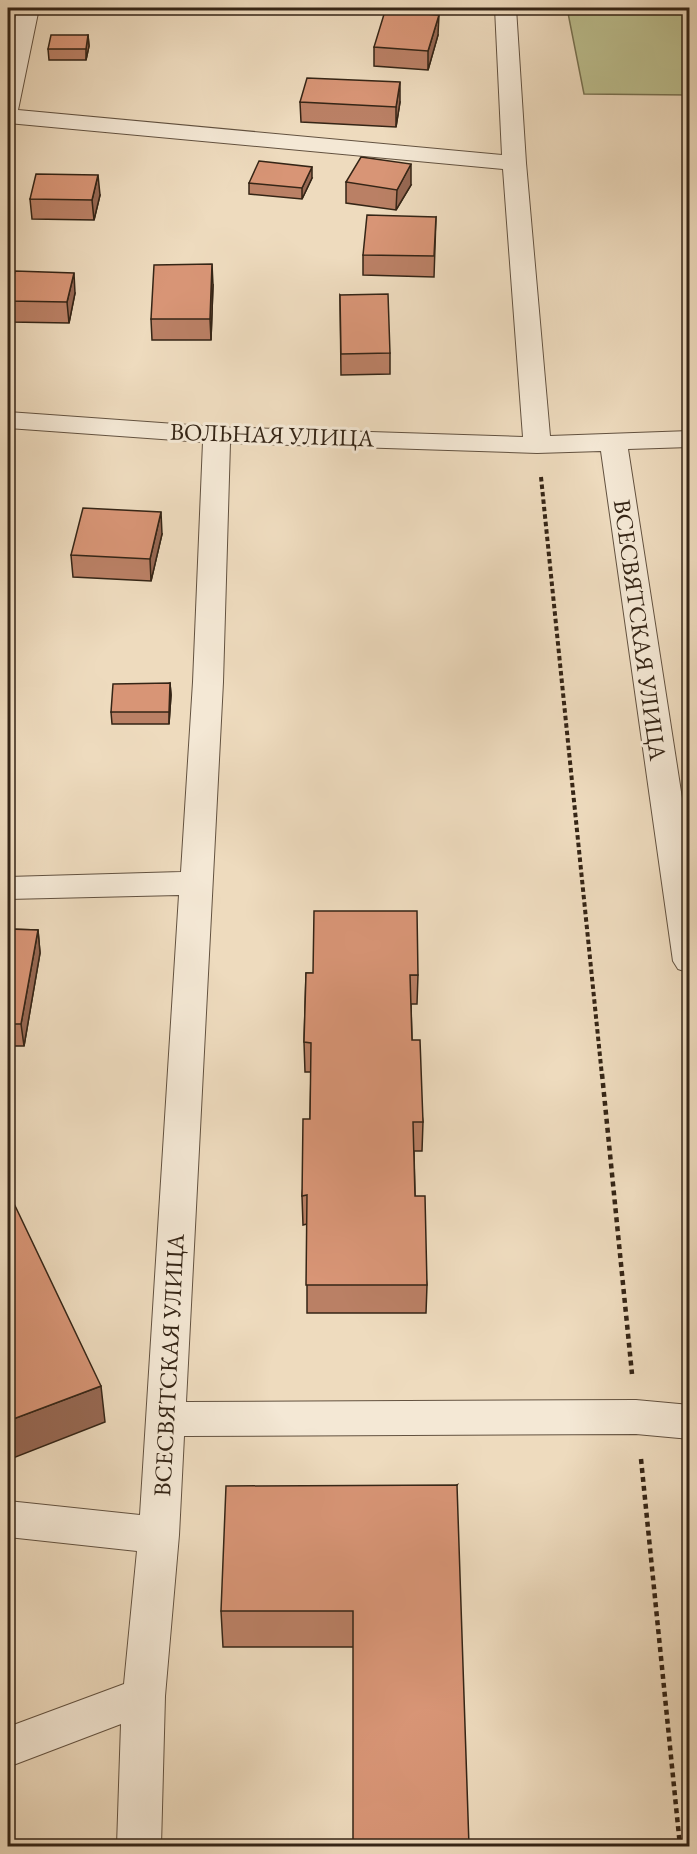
<svg xmlns="http://www.w3.org/2000/svg" width="697" height="1854" font-family="'EB Garamond',serif">
	<rect width="100%" height="100%" fill="#eedbbe"/>
	<filter id="stains"><feTurbulence type="fractalNoise" baseFrequency=".00333" numOctaves="4"/><feColorMatrix values="0 0 0 0 .2 0 0 0 0 .09 0 0 0 0 .02 0 0 0 .5 -.17"/></filter>
	<radialGradient id="worn" r=".72"><stop offset=".6" stop-color="#630" stop-opacity="0"/><stop offset="1" stop-color="#630" stop-opacity=".3"/></radialGradient>
	<polygon fill="#bcbf8f" stroke="#787252" stroke-width="1.5" points="567,8 689,8 689,95 584,94"/>
	<g fill="none" stroke-linecap="round" stroke-linejoin="round">
		<g stroke="#635240" stroke-width="2">
			<polygon id="minor" points="17,8 39,8 18,110 502,155 495,8 516,8 526,163 550,436 690,431 690,447 628,449 690,850 690,973 678,969 673,961 601,451 537,453 230,443 223,682 186,1402 636,1400 690,1405 690,1439 636,1434 184,1436 179,1535 165,1696 161,1846 117,1846 121,1724 8,1767 8,1727 124,1684 137,1551 8,1537 8,1501 140,1515 179,895 8,899 8,877 181,872 193,682 203,442 8,428 8,412 217,427 523,437 503,169 8,123 8,57"/>
		</g>
		<polyline stroke="#352516" stroke-width="4" stroke-dasharray="4.5 3" stroke-linecap="butt" points="541,477 602,1076"/>
		<g stroke="#352516" stroke-width="4.5" stroke-dasharray="5 4" stroke-linecap="butt">
			<polyline points="602,1074 632,1374"/>
			<polyline points="641,1459 680,1846"/>
		</g>
		<use href="#minor" fill="#f4e8d5" fill-rule="evenodd"/>
	</g>
	<g fill="#ba8065" stroke="#352516" stroke-width="1.5">
		<polygon points="88,35 89,46 86,60 49,60 48,49"/>
		<polygon points="438,35 428,70 374,66 374,47"/>
		<polygon points="300,102 400,102 396,127 301,122"/>
		<polygon points="312,178 302,199 249,194 249,183"/>
		<polygon points="346,182 411,185 396,210 346,203"/>
		<polygon points="100,195 94,220 32,219 30,199"/>
		<polygon points="436,217 434,277 363,275 363,255"/>
		<polygon points="213,285 211,340 152,340 151,319"/>
		<polygon points="75,293 69,323 10,322 8,301"/>
		<polygon points="340,295 390,353 390,374 341,375"/>
		<polygon points="162,534 151,581 73,577 71,555"/>
		<polygon points="170,683 171,695 169,724 112,724 111,712"/>
		<polygon points="8,929 38,930 40,953 24,1046 8,1046"/>
		<polygon points="306,973 418,975 417,1004 411,1004 412,1040 423,1122 422,1151 414,1151 415,1196 427,1285 426,1313 307,1313 307,1224 303,1225 302,1196 310,1119 311,1072 305,1072 304,1042"/>
		<polygon points="457,1485 353,1647 223,1647 221,1611"/>
	</g>
	<g fill="#976853" stroke="#352516" stroke-width="1.5">
		<polygon points="439,15 438,35 428,70 428,51"/>
		<polygon points="88,35 89,46 86,60 86,49"/>
		<polygon points="400,82 400,102 396,127 396,107"/>
		<polygon points="411,164 411,185 396,210 397,190"/>
		<polygon points="312,167 312,178 302,199 302,188"/>
		<polygon points="98,175 100,195 94,220 92,200"/>
		<polygon points="212,264 213,285 211,340 210,319"/>
		<polygon points="74,273 75,293 69,323 67,302"/>
		<polygon points="161,512 162,534 151,581 150,559"/>
		<polygon points="170,683 171,695 169,724 169,712"/>
		<polygon points="38,930 40,953 24,1046 21,1024"/>
		<polygon points="101,1386 105,1422 8,1460 8,1421"/>
	</g>
	<g fill="#d89576" stroke="#352516" stroke-width="1.5">
		<polygon points="385,11 439,15 428,51 374,47"/>
		<polygon points="51,35 88,35 86,49 48,49"/>
		<polygon points="307,78 400,82 396,107 300,102"/>
		<polygon points="361,157 411,164 397,190 346,182"/>
		<polygon points="259,161 312,167 302,188 249,183"/>
		<polygon points="36,174 98,175 92,200 30,199"/>
		<polygon points="367,215 436,217 434,256 363,255"/>
		<polygon points="212,264 210,319 151,319 154,265"/>
		<polygon points="15,271 74,273 67,302 8,301"/>
		<polygon points="388,294 390,353 341,354 340,295"/>
		<polygon points="83,508 161,512 150,559 71,555"/>
		<polygon points="170,683 169,712 111,712 113,684"/>
		<polygon points="314,911 417,911 418,975 410,975 412,1040 420,1040 423,1122 413,1122 415,1196 425,1196 427,1285 306,1285 307,1195 302,1196 303,1119 310,1119 311,1043 304,1042 306,973 313,973"/>
		<polygon points="8,929 38,930 21,1024 8,1024"/>
		<polygon points="8,1191 101,1386 8,1421"/>
		<polygon points="457,1485 469,1846 353,1846 353,1611 221,1611 226,1486"/>
	</g>
	<g text-anchor="middle" stroke-width="6" stroke-linejoin="round" paint-order="stroke">
		<g font-size="24" fill="#352516" stroke="#f4e8d5">
			<text transform="translate(272 435) rotate(2)" y="8">ВОЛЬНАЯ УЛИЦА</text>
			<text transform="translate(640 630) rotate(82)" y="8">ВСЕСВЯТСКАЯ УЛИЦА</text>
			<text transform="translate(169 1365) rotate(-87)" y="8">ВСЕСВЯТСКАЯ УЛИЦА</text>
		</g>
	</g>
	<rect width="697" height="1854" fill="none" stroke="#eedbbe" stroke-width="30"/>
	<rect x="9" y="9" width="679" height="1836" fill="none" stroke="#352516" stroke-width="3"/>
	<rect x="15" y="15" width="667" height="1824" fill="none" stroke="#352516" stroke-width="1.5"/>
	<rect width="100%" height="100%" filter="url(#stains)"/>
	<rect width="100%" height="100%" fill="url(#worn)"/>
</svg>
